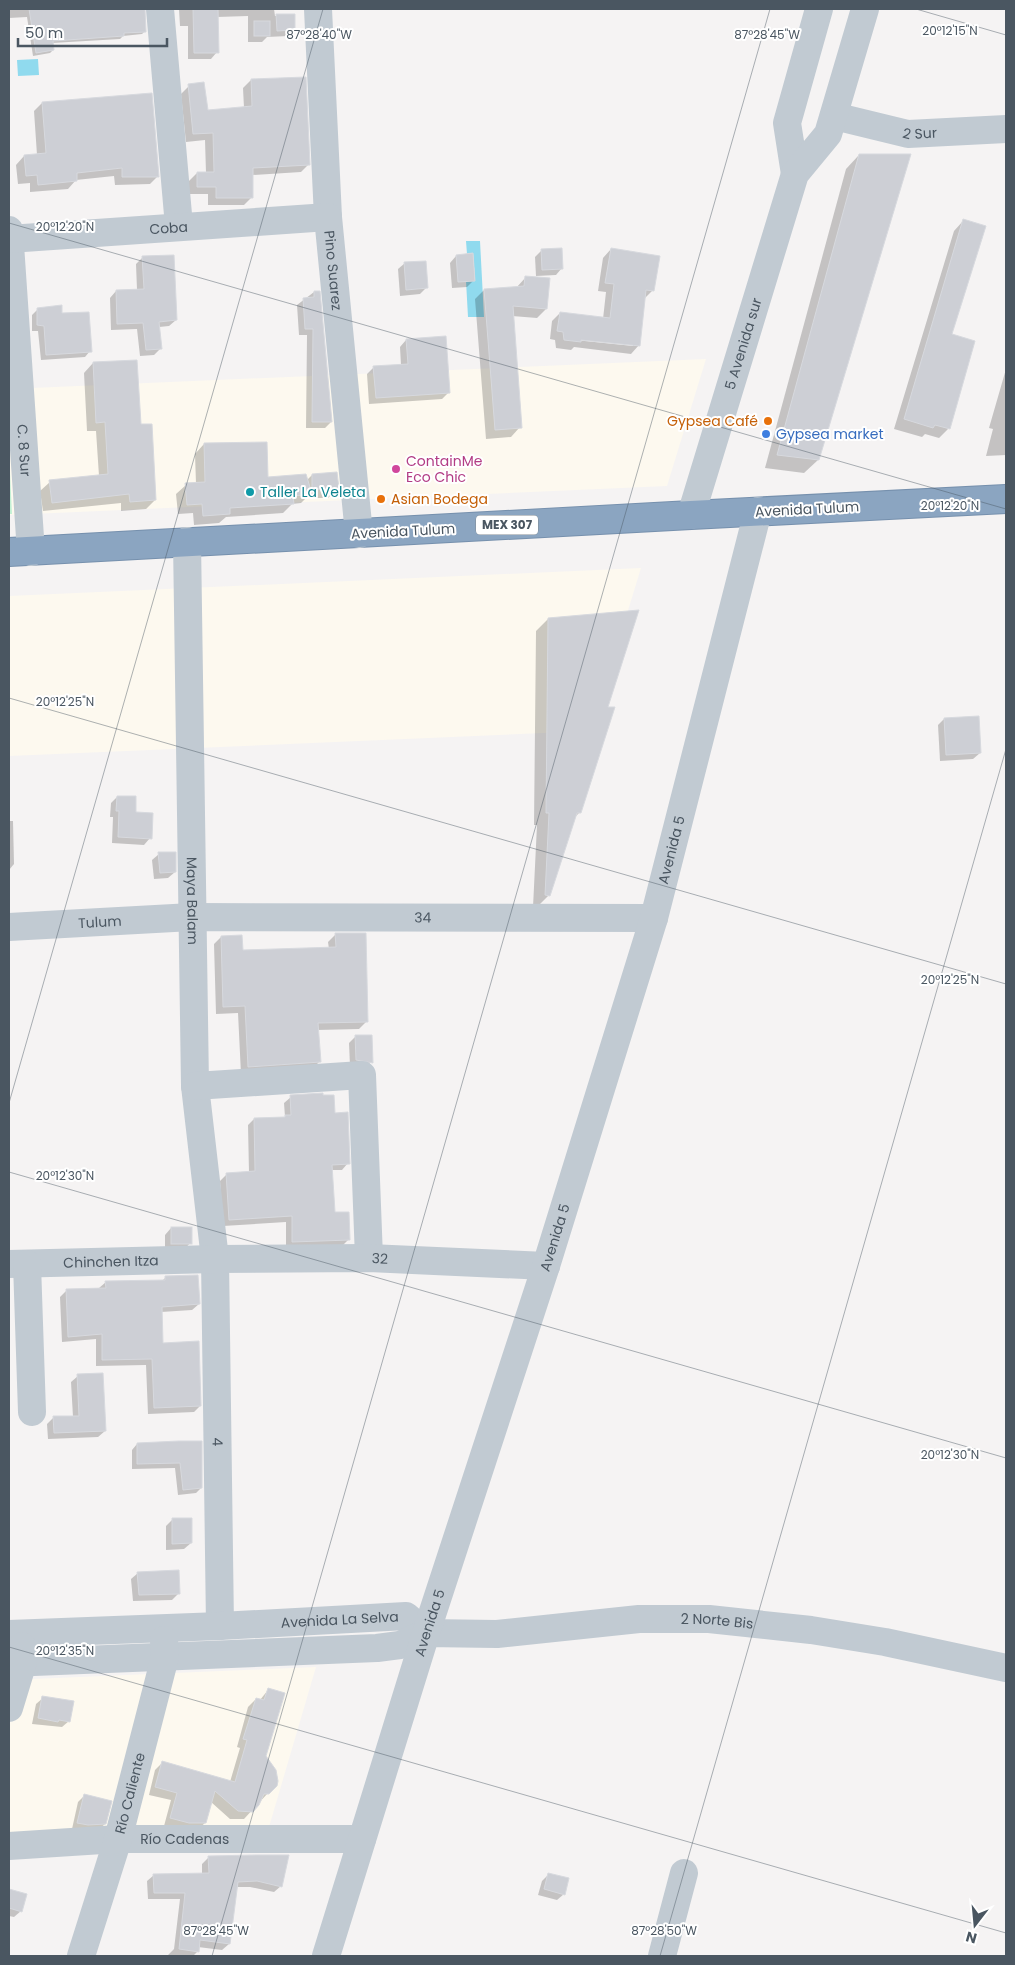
<svg xmlns="http://www.w3.org/2000/svg" width="1015" height="1965" font-family="Poppins,sans-serif">
	<rect width="100%" height="100%" fill="#f5f3f3"/>
	<g fill="#fdf9ef">
		<polygon points="706,359 667,486 9,515 9,389"/>
		<polygon points="641,568 591,731 9,756 9,596"/>
		<polygon points="316,1667 269,1827 9,1839 9,1680"/>
	</g>
	<polygon fill="#c3f1d5" points="9,451 12,514 9,514"/>
	<g fill="#90daee">
		<polygon points="38,59 39,75 18,76 17,60"/>
		<polygon points="466,241 480,241 484,317 468,317 466,281 475,280 473,253 467,254"/>
	</g>
	<g fill="#0003" fill-rule="evenodd">
		<polygon points="9,9 143,9 145,31 142,34 123,36 120,39 52,43 53,50 50,53 33,56 27,17 9,18"/>
		<polygon points="179,9 274,9 275,16 294,15 294,30 288,36 267,37 262,42 248,42 248,16 217,17 217,52 211,59 188,59 188,26 180,26"/>
		<polygon points="251,80 309,164 301,172 252,175 252,197 244,205 208,205 208,194 189,194 189,181 197,173 206,173 205,140 186,142 181,94 189,86 207,112 244,108 243,88"/>
		<polygon points="42,103 158,176 150,184 115,185 114,176 76,180 68,189 30,192 30,183 18,184 16,165 24,156 37,155 34,111"/>
		<polygon points="859,155 818,460 804,473 765,468 846,169"/>
		<polygon points="963,221 951,335 948,429 939,438 925,434 922,437 894,429 954,231"/>
		<path d="M611,249l42,41 -8,8 -6,47 -8,9 -57,-7 -3,3 -15,-2 -1,-8 -5,-1 2,-18 8,-8 43,6 3,-27 -8,-1 5,-33zM575,338l58,6v2l-58,-6z"/>
		<polygon points="541,251 562,268 556,275 536,276 535,257"/>
		<polygon points="456,256 474,280 467,287 452,288 450,263"/>
		<polygon points="143,257 176,320 169,326 159,327 161,348 154,355 140,356 137,329 111,330 110,298 116,291 137,290 136,264"/>
		<polygon points="405,263 426,288 420,294 400,296 398,269"/>
		<polygon points="526,277 546,309 537,318 512,316 520,427 511,437 486,439 475,299 484,290 516,288"/>
		<polygon points="314,292 331,422 325,428 306,428 307,335 299,335 297,305"/>
		<polygon points="38,309 61,315 90,351 85,357 41,360 38,331 32,331 32,315"/>
		<polygon points="406,340 449,392 442,399 369,404 367,374 374,367 401,365 400,347"/>
		<polygon points="93,363 139,426 155,500 146,509 121,511 121,503 43,511 40,491 50,482 99,476 96,431 87,431 84,373"/>
		<polygon points="1006,369 1006,455 986,456 993,429 989,428"/>
		<polygon points="204,444 267,478 307,480 312,475 338,489 328,498 306,498 301,503 292,504 283,513 226,517 219,523 194,525 193,513 178,514 176,494 186,485 196,484 195,454"/>
		<polygon points="548,619 606,708 580,812 574,818 549,895 536,908 533,907 537,825 534,825 536,631"/>
		<polygon points="944,719 980,753 973,759 940,761 938,725"/>
		<polygon points="117,797 135,813 150,838 144,845 112,843 113,817 110,817 111,803"/>
		<polygon points="9,821 13,821 14,864 9,870"/>
		<polygon points="159,854 175,872 168,878 154,879 152,860"/>
		<polygon points="336,934 367,1021 359,1029 317,1030 319,1062 312,1069 241,1074 238,1013 216,1014 214,944 221,937 241,951 329,949 328,942"/>
		<polygon points="356,1036 371,1062 365,1068 350,1066 349,1043"/>
		<polygon points="291,1097 322,1097 334,1114 348,1163 342,1170 331,1170 334,1214 349,1239 342,1246 286,1248 286,1222 223,1226 220,1181 227,1174 249,1173 248,1125 254,1119 285,1117 284,1103"/>
		<polygon points="171,1228 190,1243 184,1250 165,1250 165,1235"/>
		<polygon points="166,1277 199,1304 192,1310 161,1312 162,1344 200,1406 194,1412 148,1414 146,1365 96,1366 96,1339 62,1342 60,1297 67,1290 99,1288 106,1282 162,1281"/>
		<polygon points="78,1376 105,1431 98,1437 48,1439 47,1424 54,1417 73,1417 71,1382"/>
		<polygon points="201,1442 201,1488 196,1493 178,1495 175,1468 132,1469 132,1450 137,1444"/>
		<polygon points="173,1519 191,1543 184,1549 166,1550 166,1526"/>
		<polygon points="138,1573 179,1593 172,1600 133,1601 131,1579"/>
		<polygon points="268,1690 265,1757 268,1793 244,1819 230,1819 211,1802 205,1823 197,1830 164,1826 171,1800 149,1795 155,1770 163,1762 230,1782 240,1748 237,1747 248,1707 256,1699 260,1700"/>
		<polygon points="43,1698 69,1721 62,1727 32,1724 36,1704"/>
		<polygon points="85,1795 105,1824 98,1830 72,1829 78,1802"/>
		<polygon points="208,1858 281,1886 274,1892 250,1887 236,1887 229,1944 222,1950 198,1947 198,1951 193,1956 167,1956 174,1949 180,1899 148,1899 147,1881 154,1875 202,1874 202,1864"/>
		<polygon points="549,1874 564,1894 557,1900 538,1895 542,1881"/>
		<polygon points="9,1890 25,1895 21,1911 14,1917 9,1916"/>
	</g>
	<g fill="#cdcfd5" stroke="#d7d9de">
		<polygon points="29,9 145,9 146,32 124,33 124,36 53,41 54,50 36,53"/>
		<polygon points="193,9 218,9 219,53 194,53"/>
		<polygon points="276,14 295,14 295,30 277,31"/>
		<rect x="254" y="21" width="16" height="15"/>
		<polygon points="306,77 310,165 253,168 253,198 216,198 216,187 197,187 197,172 214,172 213,133 193,134 188,84 204,82 208,110 252,106 251,79"/>
		<polygon points="152,93 159,177 122,177 122,168 77,173 77,181 38,185 37,175 26,176 24,155 46,153 42,102"/>
		<polygon points="859,154 911,154 819,460 777,455"/>
		<polygon points="963,219 986,226 952,334 975,341 950,429 935,425 933,428 904,419"/>
		<polygon points="562,248 563,269 542,270 541,249"/>
		<polygon points="611,248 660,256 654,291 646,290 640,346 581,340 581,342 564,340 563,332 557,331 560,312 610,318 614,284 605,283"/>
		<polygon points="473,253 475,281 458,282 456,255"/>
		<polygon points="174,255 177,320 159,322 162,349 146,350 143,323 117,324 116,290 144,289 142,256"/>
		<polygon points="426,261 428,288 406,290 404,262"/>
		<polygon points="525,276 550,278 547,309 513,306 522,428 495,430 484,289 524,286"/>
		<polygon points="314,291 320,291 332,422 312,422 313,329 305,329 303,298 314,297"/>
		<polygon points="62,305 62,313 89,312 92,352 46,355 44,326 37,325 37,308"/>
		<polygon points="446,336 450,393 376,398 373,366 408,364 406,339"/>
		<polygon points="137,360 141,424 152,424 156,500 130,502 129,494 52,503 49,480 108,474 105,422 96,423 93,362"/>
		<polygon points="267,442 268,477 306,474 312,494 293,496 294,504 230,508 230,514 203,516 202,504 187,505 185,483 205,482 204,443"/>
		<polygon points="337,472 339,489 312,489 312,474"/>
		<polygon points="639,610 608,707 615,707 581,813 577,813 550,896 545,895 549,813 546,813 548,618"/>
		<polygon points="979,716 981,753 946,755 944,718"/>
		<polygon points="117,796 136,796 136,812 153,813 152,839 118,837 119,811 116,811"/>
		<polygon points="158,852 176,852 176,872 160,873"/>
		<polygon points="335,933 366,933 368,1022 318,1023 321,1062 248,1067 245,1006 223,1007 221,936 242,935 243,950 336,947"/>
		<polygon points="355,1035 372,1035 373,1063 356,1060"/>
		<polygon points="323,1093 323,1095 334,1095 335,1113 348,1112 350,1164 332,1165 335,1212 349,1212 350,1240 292,1242 292,1216 229,1220 226,1173 255,1171 254,1118 285,1117 285,1115 291,1115 290,1095"/>
		<rect x="171" y="1227" width="21" height="17"/>
		<polygon points="198,1275 200,1304 162,1307 163,1343 199,1341 201,1406 154,1408 152,1359 102,1360 102,1334 68,1337 66,1289 106,1288 105,1281 165,1280 165,1276"/>
		<polygon points="103,1373 106,1431 54,1433 53,1416 79,1416 77,1374"/>
		<polygon points="179,1441 202,1441 202,1488 183,1490 180,1463 137,1464 137,1443"/>
		<polygon points="172,1518 192,1518 192,1543 172,1544"/>
		<polygon points="179,1570 180,1594 139,1595 137,1572"/>
		<polygon points="268,1688 285,1693 266,1756 276,1770 278,1781 277,1786 269,1794 264,1794 259,1805 253,1812 238,1811 215,1791 206,1823 189,1823 170,1818 177,1793 155,1787 162,1761 235,1782 247,1740 243,1739 256,1698 264,1700"/>
		<polygon points="42,1696 74,1701 70,1722 59,1720 58,1722 38,1718"/>
		<polygon points="84,1794 112,1801 106,1824 88,1825 77,1823"/>
		<polygon points="256,1855 289,1855 282,1887 257,1881 238,1882 230,1944 200,1940 199,1952 179,1949 185,1893 154,1893 153,1874 209,1873 208,1856"/>
		<polygon points="548,1873 569,1878 565,1895 544,1889"/>
		<polygon points="9,1889 27,1894 22,1912 9,1908"/>
	</g>
	<g fill="none" stroke-linecap="round" stroke-linejoin="round">
		<g stroke="#7690ad" stroke-width="30">
			<polyline id="highway" points="9,552 691,515 1006,499"/>
		</g>
		<g stroke="#c1cad2" stroke-width="28">
			<polyline points="160,9 179,226"/>
			<path id="s1" d="M318,9l10,208 31,317"/>
			<path id="s2" d="M834,116l74,18 98,-5"/>
			<polyline points="795,174 787,123 819,9"/>
			<path id="s3" d="M9,230l22,322"/>
			<path id="s4" d="M9,239l319,-22"/>
			<path id="s5" d="M691,515l104,-341 33,-40 37,-125"/>
			<path id="s6" d="M187,541l8,545 20,173 5,367"/>
			<path id="s7" d="M9,927l183,-10 462,1"/>
			<polyline points="195,1086 362,1075 369,1258"/>
			<path id="s8" d="M9,1264l206,-5 154,-1 177,8"/>
			<polyline points="27,1264 32,1412"/>
			<path id="s9" d="M9,1634l211,-8 186,-10 20,17"/>
			<path id="s10" d="M9,1663l368,-15 23,-3 26,-12 71,1 142,-15h70l102,11 74,12 121,26"/>
			<polyline points="9,1708 23,1662 22,1646"/>
			<path id="s11" d="M9,1846l109,-7h244"/>
			<path id="s12" d="M81,1956l37,-117 47,-182 -1,-17"/>
			<path id="s13" d="M326,1956l100,-323 120,-367 108,-348 104,-407"/>
			<polyline points="662,1956 684,1873"/>
		</g>
		<use href="#highway" stroke="#8ba5c1" stroke-width="28"/>
	</g>
	<path fill="none" stroke="#4a5661" stroke-width="1" stroke-opacity="0.45" d="M916,9l90,26M9,223l997,286M9,698l997,286M9,1103l314,-1094M9,1172l997,286M9,1647l997,286M212,1956l558,-1947M660,1956l346,-1207"/>
	<g fill="#e8710a" stroke="#fff" stroke-width="2">
		<circle cx="768" cy="421" r="5"/>
		<circle cx="381" cy="499" r="5"/>
	</g>
	<circle fill="#3f7fe0" stroke="#fff" stroke-width="2" cx="766" cy="434" r="5"/>
	<circle fill="#d1479c" stroke="#fff" stroke-width="2" cx="396" cy="469" r="5"/>
	<circle fill="#0f9aa8" stroke="#fff" stroke-width="2" cx="250" cy="492" r="5"/>
	<g text-anchor="middle" stroke-width="4" stroke-linejoin="round" paint-order="stroke">
		<rect fill="#fff" stroke="#808990" stroke-width="1" x="476" y="515.5" width="62" height="19" rx="4"/>
		<g font-size="12" font-weight="bold" fill="#4a5661">
			<text x="507" y="529">MEX 307</text>
		</g>
		<g font-size="14" fill="#4a5661" stroke="#fff">
			<text dy="5" stroke="none"><textPath href="#s2" startOffset="88">2 Sur</textPath></text>
			<text dy="5" stroke="none"><textPath href="#s4" startOffset="160">Coba</textPath></text>
			<text dy="5" stroke="none"><textPath href="#s1" startOffset="262">Pino Suarez</textPath></text>
			<text dy="5" stroke="none"><textPath href="#s5" startOffset="179">5 Avenida sur</textPath></text>
			<text dy="5" stroke="none"><textPath href="#s3" startOffset="221">C. 8 Sur</textPath></text>
			<text transform="translate(807 509) rotate(-3)" y="5">Avenida Tulum</text>
			<text transform="translate(403 531) rotate(-3)" y="5">Avenida Tulum</text>
			<text dy="5" stroke="none"><textPath href="#s13" startOffset="1159">Avenida 5</textPath></text>
			<text dy="5" stroke="none"><textPath href="#s6" startOffset="360">Maya Balam</textPath></text>
			<text dy="5" stroke="none"><textPath href="#s7" startOffset="414">34</textPath></text>
			<text dy="5" stroke="none"><textPath href="#s7" startOffset="91">Tulum</textPath></text>
			<text dy="5" stroke="none"><textPath href="#s13" startOffset="754">Avenida 5</textPath></text>
			<text dy="5" stroke="none"><textPath href="#s8" startOffset="371">32</textPath></text>
			<text dy="5" stroke="none"><textPath href="#s8" startOffset="102">Chinchen Itza</textPath></text>
			<text dy="5" stroke="none"><textPath href="#s6" startOffset="902">4</textPath></text>
			<text dy="5" stroke="none"><textPath href="#s9" startOffset="331">Avenida La Selva</textPath></text>
			<text dy="5" stroke="none"><textPath href="#s13" startOffset="349">Avenida 5</textPath></text>
			<text dy="5" stroke="none"><textPath href="#s10" startOffset="712">2 Norte Bis</textPath></text>
			<text dy="5" stroke="none"><textPath href="#s12" startOffset="170">Río Caliente</textPath></text>
			<text dy="5" stroke="none"><textPath href="#s11" startOffset="176">Río Cadenas</textPath></text>
		</g>
		<g font-size="14" fill="#c56008" stroke="#fff" text-anchor="end">
			<text x="758" y="426">Gypsea Café</text>
			<text x="391" y="504" text-anchor="start">Asian Bodega</text>
		</g>
		<g font-size="14" fill="#366cbe" stroke="#fff" text-anchor="start">
			<text x="776" y="439">Gypsea market</text>
		</g>
		<g font-size="14" fill="#b23c85" stroke="#fff" text-anchor="start">
			<text x="406" y="466">ContainMe<tspan x="406" dy="16">Eco Chic</tspan></text>
		</g>
		<g font-size="14" fill="#0d838f" stroke="#fff" text-anchor="start">
			<text x="260" y="497">Taller La Veleta</text>
		</g>
	</g>
	<g font-size="12" text-anchor="middle" fill="#4a5661" stroke="#fff" stroke-width="4" stroke-linejoin="round" paint-order="stroke">
		<text x="950" y="35">20°12'15"N</text>
		<text x="319" y="39">87°28'40"W</text>
		<text x="767" y="39">87°28'45"W</text>
		<text x="65" y="231">20°12'20"N</text>
		<text x="950" y="510">20°12'20"N</text>
		<text x="65" y="706">20°12'25"N</text>
		<text x="950" y="984">20°12'25"N</text>
		<text x="65" y="1180">20°12'30"N</text>
		<text x="950" y="1459">20°12'30"N</text>
		<text x="65" y="1655">20°12'35"N</text>
		<text x="216" y="1935">87°28'45"W</text>
		<text x="664" y="1935">87°28'50"W</text>
	</g>
	<rect width="1015" height="1965" fill="none" stroke="#4a5661" stroke-width="20"/>
	<g transform="translate(975 1925) rotate(196)" stroke="#ffffff" stroke-width="4" paint-order="stroke">
	<path d="M0-4L9 19L0 12L-9 19Z" fill="#4a5661"/>
	<text y="-8" font-size="14" font-weight="bold" text-anchor="middle" fill="#4a5661">N</text>
	</g>
	<path d="M18 38v8h149v-8" fill="none" stroke="#4a5661" stroke-width="2.5"/>
	<text x="25" y="38" font-size="15" fill="#4a5661" stroke="#ffffff" stroke-width="4" paint-order="stroke">50 m</text>
</svg>
